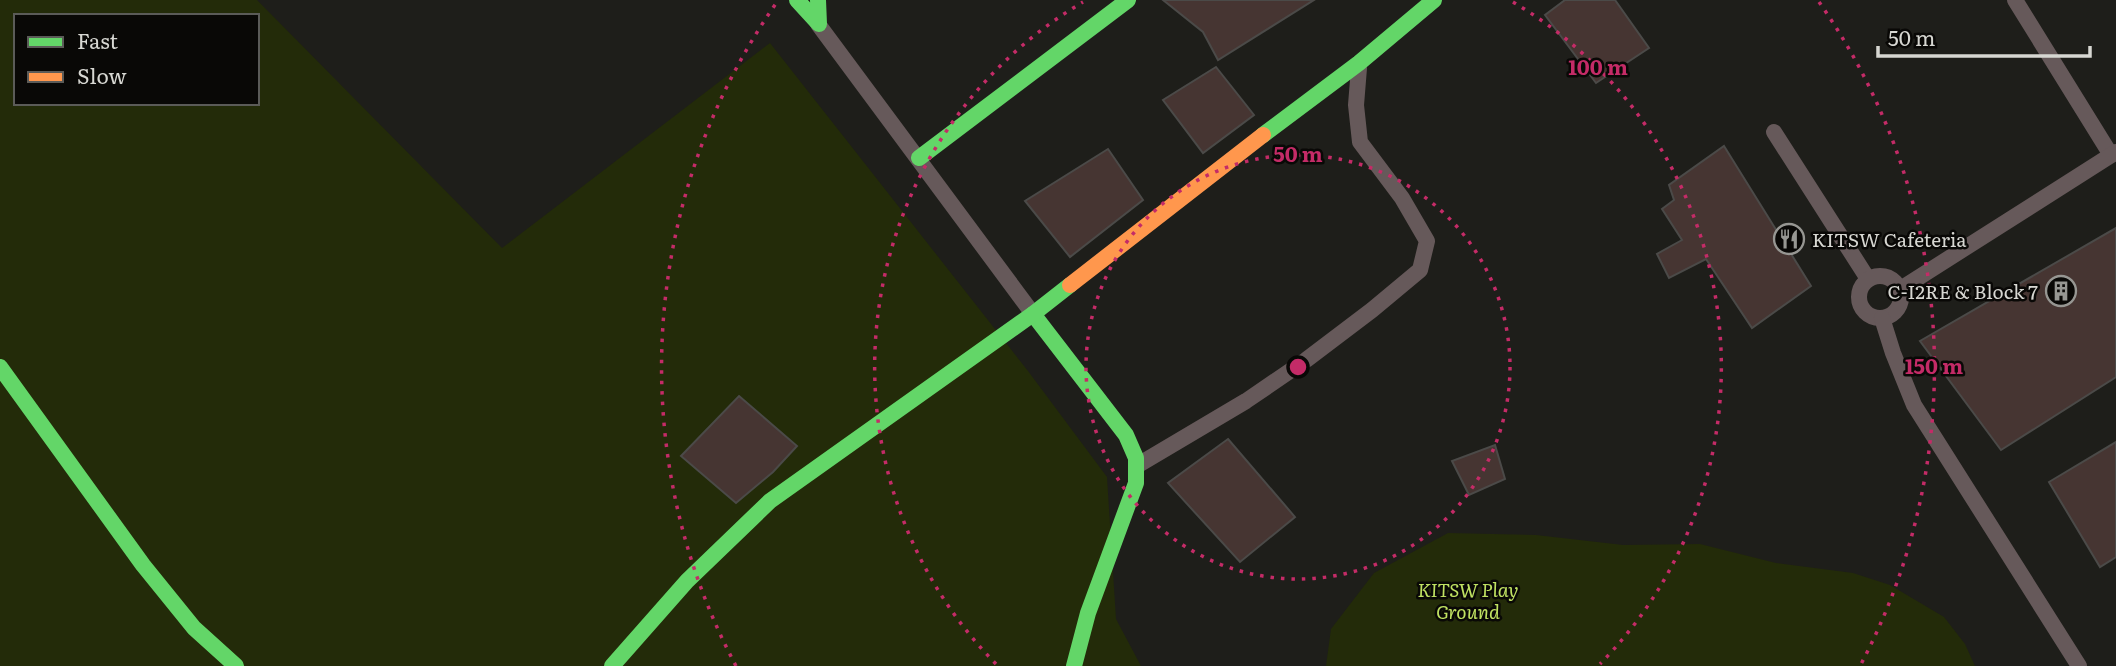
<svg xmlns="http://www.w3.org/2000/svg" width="2116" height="666" viewBox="0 0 2116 666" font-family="Literata,serif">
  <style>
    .green { fill: #232b09; fill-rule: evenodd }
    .building { fill: #463532; stroke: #4b4a48; stroke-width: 2 }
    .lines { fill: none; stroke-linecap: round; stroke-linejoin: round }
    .lane { stroke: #66595a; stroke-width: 16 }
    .fast { stroke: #63d668; stroke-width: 16 }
    .slow { stroke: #ff974d; stroke-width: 16 }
    .ring { fill: none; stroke: #c42b67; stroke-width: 3.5; stroke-dasharray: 3.5 7 }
    .labels { text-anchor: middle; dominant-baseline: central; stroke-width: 5; stroke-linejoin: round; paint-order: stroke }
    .poi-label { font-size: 19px; fill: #d7d7d2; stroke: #090806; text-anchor: start }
    .park-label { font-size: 19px; font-style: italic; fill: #c0e262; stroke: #090806 }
    .centre { fill: #c42b67; stroke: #090806; stroke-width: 3.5 }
    .ring-label { font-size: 21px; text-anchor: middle; font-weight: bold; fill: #c42b67; stroke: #090806; stroke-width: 5; stroke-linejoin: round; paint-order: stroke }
  </style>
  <rect width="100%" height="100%" fill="#1e1e1a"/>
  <!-- green -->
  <g class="green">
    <path d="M 0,0 L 257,0 L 502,248 L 770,43 L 1028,371 L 1107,477 L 1116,619 L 1141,666 L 0,666 ZM 16,16 L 257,16 L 257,103 L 16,103 Z"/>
    <path d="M 1448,533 L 1536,535 L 1623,545 L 1700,544 L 1776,563 L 1853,573 L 1890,585 L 1944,617 L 1965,644 L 1975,666 L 1326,666 L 1331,629 L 1374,573 Z"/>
  </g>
  <!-- building -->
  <g class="building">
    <path d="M 1163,0 L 1314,0 L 1218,60 L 1203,32 Z"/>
    <path d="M 1565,0 L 1615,0 L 1649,48 L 1596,83 L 1545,15 Z"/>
    <path d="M 1216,67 L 1254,115 L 1203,153 L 1163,100 Z"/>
    <path d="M 1724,146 L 1811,286 L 1752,328 L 1706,259 L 1669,278 L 1657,254 L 1682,240 L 1662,209 L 1674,200 L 1669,185 Z"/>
    <path d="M 1108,149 L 1143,200 L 1070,257 L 1025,201 Z"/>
    <path d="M 2116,228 L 2116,377 L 2001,450 L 1920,341 Z"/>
    <path d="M 739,396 L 797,446 L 773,472 L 736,503 L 681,456 Z"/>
    <path d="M 1228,439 L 1295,517 L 1240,562 L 1168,483 Z"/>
    <path d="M 2116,442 L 2116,557 L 2100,567 L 2049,482 Z"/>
    <path d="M 1495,445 L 1505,479 L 1469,495 L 1452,461 Z"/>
  </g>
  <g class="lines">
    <!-- lane -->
    <g class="lane">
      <path d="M 2015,0 L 2111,155"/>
      <path d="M 818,24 L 1033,314"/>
      <path d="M 1774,132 L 1868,279"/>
      <circle cx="1880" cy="297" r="21"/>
      <path d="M 1899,290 L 2116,152"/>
      <path d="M 1882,318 L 1893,353 L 1914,405 L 2079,666"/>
      <path d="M 1138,465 L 1246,401 L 1306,360 L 1372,310 L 1420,270 L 1427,241 L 1402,198 L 1360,142 L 1356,105 L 1359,68"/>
    </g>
    <!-- fast -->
    <g class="fast">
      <path d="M 797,0 L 819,24 L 818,0"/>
      <path d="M 1263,135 L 1359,63 L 1434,0"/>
      <path d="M 919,158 L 1128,0"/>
      <path d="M 1033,314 L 1126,435 L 1136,458 L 1136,483 L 1088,613 L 1074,666"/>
      <path d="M 0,367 L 143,565 L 194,628 L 236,666"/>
      <path d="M 612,666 L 687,581 L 770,501 L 1033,314 L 1070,285"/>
    </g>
    <!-- slow -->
    <path class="slow" d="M 1070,285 L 1263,135"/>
  </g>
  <!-- distance rings -->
  <g class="ring">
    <circle cx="1298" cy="367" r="212"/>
    <path d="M996 664A424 424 0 0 1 1083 2M1513 2A424 424 0 0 1 1600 664"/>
    <path d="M736 666A636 636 0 0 1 777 2M1819 2A636 636 0 0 1 1860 666"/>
  </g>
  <!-- icons -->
  <defs>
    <g id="restaurant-ring" transform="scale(1.575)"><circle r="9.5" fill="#090806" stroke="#969692" stroke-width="1.5"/><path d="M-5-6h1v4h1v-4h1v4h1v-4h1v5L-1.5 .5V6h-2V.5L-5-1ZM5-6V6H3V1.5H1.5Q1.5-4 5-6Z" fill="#969692"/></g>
    <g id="building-ring" transform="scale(1.575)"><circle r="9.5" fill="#090806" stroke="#969692" stroke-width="1.5"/><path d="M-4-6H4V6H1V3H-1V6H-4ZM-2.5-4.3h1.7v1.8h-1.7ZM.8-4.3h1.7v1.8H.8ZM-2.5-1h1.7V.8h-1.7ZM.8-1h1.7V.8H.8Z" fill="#969692"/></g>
  </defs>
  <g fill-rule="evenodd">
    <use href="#restaurant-ring" x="1789" y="239"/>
    <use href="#building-ring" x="2061" y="291"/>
  </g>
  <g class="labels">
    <!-- poi labels -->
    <g class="poi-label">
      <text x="1812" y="239">KITSW Cafeteria</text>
      <text x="2038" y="291" text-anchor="end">C-I2RE &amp; Block 7</text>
    </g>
    <!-- park labels -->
    <g class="park-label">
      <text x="1468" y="589">KITSW Play<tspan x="1468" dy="22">Ground</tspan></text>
    </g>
  </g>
  <circle cx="1298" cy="367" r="10" class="centre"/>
  <g class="ring-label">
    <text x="1598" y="75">100 m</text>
    <text x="1298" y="162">50 m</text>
    <text x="1934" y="374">150 m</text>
  </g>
  <!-- legend -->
  <rect x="14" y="14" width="245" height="91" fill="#090806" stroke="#5b5b58" stroke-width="2"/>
  <rect x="28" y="37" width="35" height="10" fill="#63d668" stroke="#5b5b58" stroke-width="2"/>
  <text x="77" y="49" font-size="21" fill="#d7d7d2">Fast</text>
  <rect x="28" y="72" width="35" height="10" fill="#ff974d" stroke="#5b5b58" stroke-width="2"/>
  <text x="77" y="84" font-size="21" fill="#d7d7d2">Slow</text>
  <!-- scale -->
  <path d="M1878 46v10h212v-10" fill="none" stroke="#d7d7d2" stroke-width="3.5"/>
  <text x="1888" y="46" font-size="21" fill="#d7d7d2" stroke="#090806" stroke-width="5" paint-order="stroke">50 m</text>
</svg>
